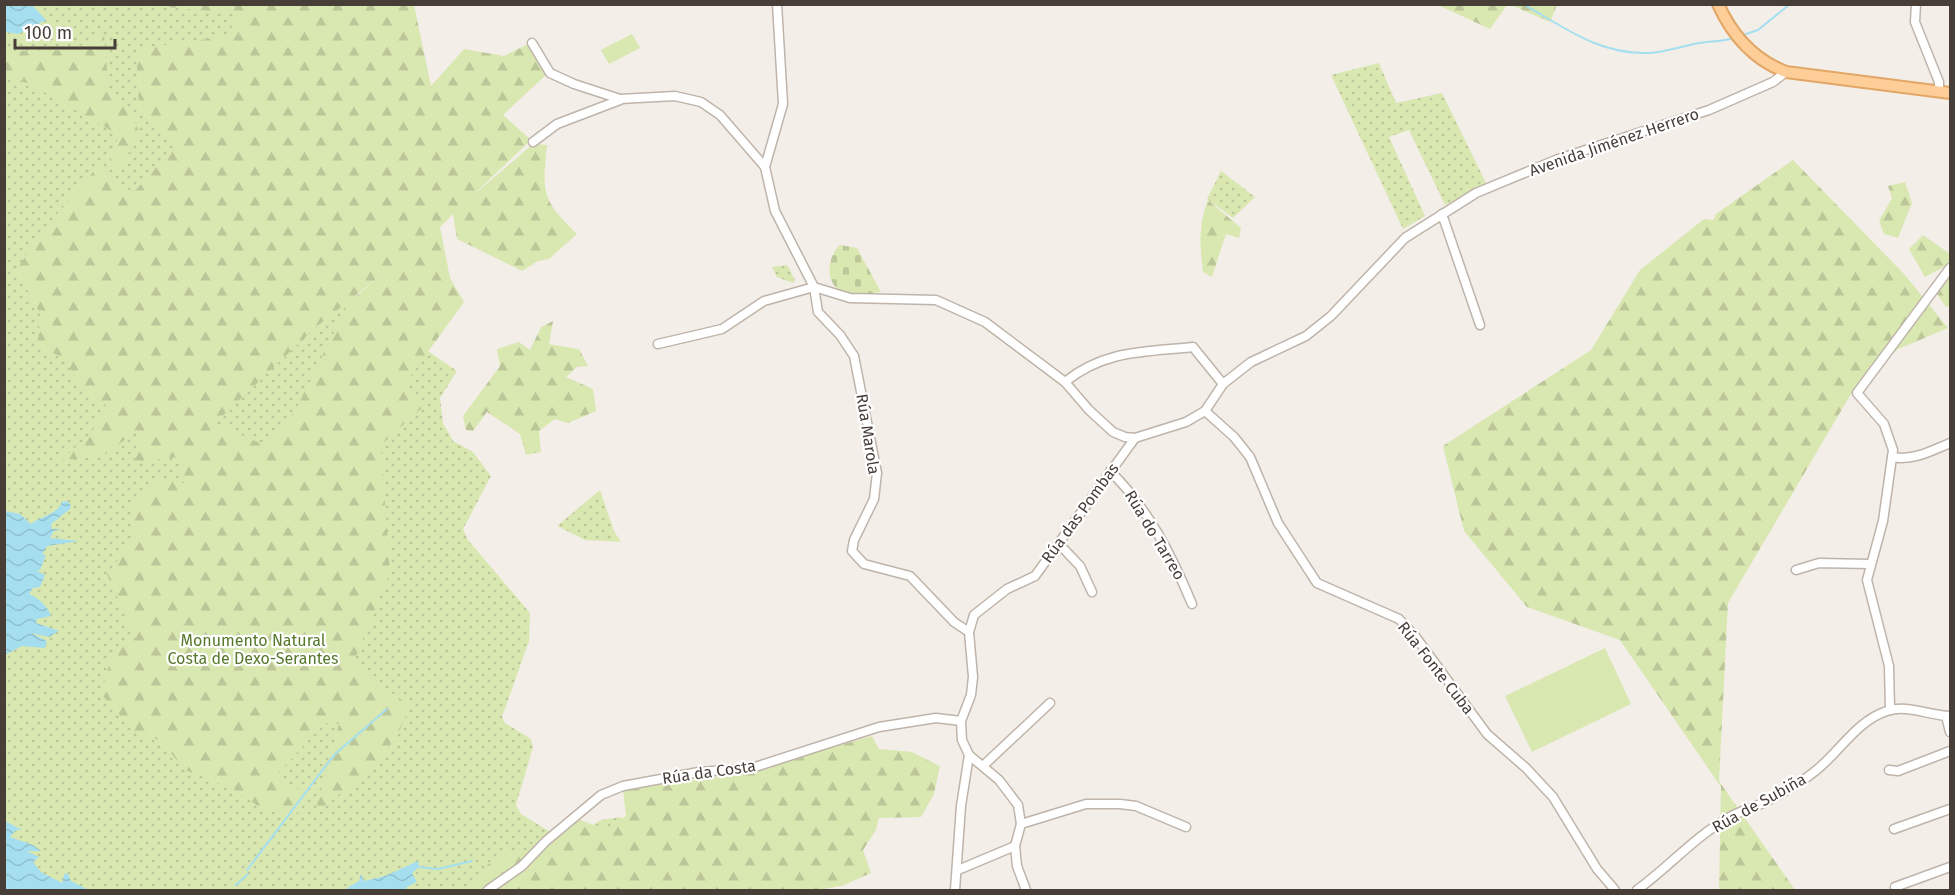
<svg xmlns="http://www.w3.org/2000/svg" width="1955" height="895" viewBox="0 0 1955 895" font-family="'Fira Sans',sans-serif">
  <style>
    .green { fill: url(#green-dots) }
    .forest { fill: url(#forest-firs); fill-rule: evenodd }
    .cemetery { fill: url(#cemetery-stones) }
    .pitch { fill: #d9e7b1 }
    .water { fill: url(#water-waves) }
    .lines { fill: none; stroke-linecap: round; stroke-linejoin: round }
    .stream { stroke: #a5dfef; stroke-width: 2 }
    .minor-casing { stroke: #bfb4aa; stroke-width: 11 }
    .major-casing { stroke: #e2a767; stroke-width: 14 }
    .minor { stroke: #fff; stroke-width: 8 }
    .major { stroke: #fdce98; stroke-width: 10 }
    .labels { text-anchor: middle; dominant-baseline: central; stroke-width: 4.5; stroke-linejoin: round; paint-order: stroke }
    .street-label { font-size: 16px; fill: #473e37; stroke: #fff }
    .park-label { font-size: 16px; fill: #56782a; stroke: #fff }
  </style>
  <defs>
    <pattern id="green-dots" width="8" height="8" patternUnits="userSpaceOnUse" patternTransform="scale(1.5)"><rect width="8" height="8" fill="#d9e7b1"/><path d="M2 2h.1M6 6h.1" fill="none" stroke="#bcc799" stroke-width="1.8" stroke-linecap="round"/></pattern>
    <pattern id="forest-firs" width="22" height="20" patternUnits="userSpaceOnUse" patternTransform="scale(1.5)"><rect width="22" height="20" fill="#d9e7b1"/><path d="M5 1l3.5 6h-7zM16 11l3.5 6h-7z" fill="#bcc799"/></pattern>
    <pattern id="cemetery-stones" width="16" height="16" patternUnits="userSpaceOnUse" patternTransform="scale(1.5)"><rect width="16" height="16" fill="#d9e7b1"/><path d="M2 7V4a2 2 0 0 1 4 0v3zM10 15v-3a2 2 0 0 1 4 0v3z" fill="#bcc799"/></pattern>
    <pattern id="water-waves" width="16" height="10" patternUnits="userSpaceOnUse" patternTransform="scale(1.5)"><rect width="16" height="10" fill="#a5dfef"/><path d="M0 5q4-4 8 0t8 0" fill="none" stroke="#8fc0ce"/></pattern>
  </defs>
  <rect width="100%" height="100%" fill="#f4eee8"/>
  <!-- green -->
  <g class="green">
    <path d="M 7,5 L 365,5 L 348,290 L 359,297 L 368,310 L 457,371 L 440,398 L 443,423 L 453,441 L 473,452 L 491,476 L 463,529 L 468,540 L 530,613 L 529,641 L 502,717 L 505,723 L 531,739 L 533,747 L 516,805 L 521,814 L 552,833 L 582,832 L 601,820 L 621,817 L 670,890 L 39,890 L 4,845 L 4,27 Z"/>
    <path d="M 1379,63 L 1396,103 L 1442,93 L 1487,185 L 1445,205 L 1409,130 L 1389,137 L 1425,216 L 1403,229 L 1331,75 Z"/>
    <path d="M 1221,171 L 1255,197 L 1233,218 L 1207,199 Z"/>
    <path d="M 787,265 L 795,280 L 793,283 L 777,277 L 772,267 Z"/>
    <path d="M 600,490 L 614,531 L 621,542 L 585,540 L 557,526 Z"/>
  </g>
  <!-- forest -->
  <g class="forest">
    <path d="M 148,5 L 414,5 L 431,86 L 464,49 L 504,56 L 528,44 L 548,73 L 503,115 L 531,140 L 470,198 L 533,144 L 547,145 C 542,194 542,200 577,234 L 549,259 L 538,261 L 522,271 L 457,239 L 453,214 L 440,227 L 450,278 L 464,302 L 404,385 L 425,405 L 381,445 L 390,572 L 355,659 L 372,679 L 410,706 L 396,739 L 356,782 L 315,813 L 339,724 L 325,723 L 275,776 L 310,796 L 293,818 L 261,808 L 233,789 L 185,770 L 161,741 L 134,731 L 101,694 L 113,650 L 136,639 L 107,574 L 134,539 L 130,509 L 157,480 L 184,483 L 178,457 L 135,462 L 137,431 L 101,457 L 60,460 L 88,437 L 108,407 L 84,389 L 62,357 L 38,346 L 40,313 L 16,270 L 45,228 L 99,165 L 133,193 L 178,144 L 139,106 L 136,49 L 243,34 L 230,34 L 235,14 ZM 386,271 L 349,302 L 294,413 L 264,445 L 215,423 L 316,327 Z"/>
    <path d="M 1438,5 L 1507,5 L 1490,29 Z"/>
    <path d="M 1511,5 L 1557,5 L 1550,22 Z"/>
    <path d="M 104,35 L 109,94 L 131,110 L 139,133 L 120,169 L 109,162 L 119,135 L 28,83 L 5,78 L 5,56 L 10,51 L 70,50 Z"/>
    <path d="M 1793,160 L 1905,275 L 1948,328 L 1896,350 L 1855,387 L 1728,603 L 1719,781 L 1795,890 L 1719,890 L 1721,787 L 1620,640 L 1527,607 L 1464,531 L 1443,446 L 1591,350 L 1640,270 L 1704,219 L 1713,220 L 1716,214 Z"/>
    <path d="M 1905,182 L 1912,203 L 1898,238 L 1884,234 L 1879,221 L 1892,198 L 1888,186 Z"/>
    <path d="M 1208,200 L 1241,228 L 1239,238 L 1226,234 L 1212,277 L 1203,272 C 1200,246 1198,226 1208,200 Z"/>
    <path d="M 1923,235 L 1950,254 L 1948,265 L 1925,277 L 1909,249 Z"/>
    <path d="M 1950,276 L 1950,306 L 1946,307 L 1937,294 Z"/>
    <path d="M 553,321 L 549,344 L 579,349 L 588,366 L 577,367 L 566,377 L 593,389 L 596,411 L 568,423 L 555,419 L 539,431 L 541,452 L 526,455 L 520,434 L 487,412 L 473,431 L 466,430 L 463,416 L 500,366 L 497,349 L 519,342 L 530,350 L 541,327 Z"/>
    <path d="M 872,736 L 879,749 L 912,752 L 940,766 L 934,794 L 921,817 L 879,818 L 876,830 L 863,850 L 871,873 L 842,886 L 817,890 L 468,890 L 487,865 L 516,849 L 539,853 L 569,816 L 608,830 L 626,816 L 623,790 L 722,776 L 781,762 Z"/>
  </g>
  <!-- cemetery -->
  <path class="cemetery" d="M 840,245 L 857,248 L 881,292 C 871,293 852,298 843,293 C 824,283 827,257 840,245 Z"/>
  <!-- pitch -->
  <g class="pitch">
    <path d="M 632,34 L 640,48 L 609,64 L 601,50 Z"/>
    <path d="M 1605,648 L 1631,704 L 1532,752 L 1505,696 Z"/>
  </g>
  <!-- water -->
  <g class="water">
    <path d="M 5,4 L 32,5 L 46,20 L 18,34 L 5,32 Z"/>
    <path d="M 67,501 L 71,505 L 70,509 L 51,524 L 52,529 L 62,529 L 54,531 L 50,538 L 79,541 L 47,546 L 42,555 L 46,555 L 40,570 L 37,571 L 45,575 L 40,587 L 33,588 L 29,594 C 38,598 48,606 51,616 L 37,619 L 36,623 L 59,631 L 49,637 L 31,633 L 47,641 L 45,648 L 22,646 L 5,655 L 5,511 L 20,514 L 31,524 C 41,516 58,514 62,502 Z"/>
    <path d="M 5,821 L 22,830 L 16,830 L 10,837 L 33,845 L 41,851 L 27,851 L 39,857 L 33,862 L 41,872 L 62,883 L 65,873 L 68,874 L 71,881 L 89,890 L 5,890 Z"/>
    <path d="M 418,861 L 419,867 L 412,873 L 417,882 L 407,887 L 406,890 L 344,890 L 359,881 L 361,874 L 364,881 L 385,876 Z"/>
  </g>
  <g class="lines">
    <!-- stream -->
    <g class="stream">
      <path d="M 1523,4 C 1564,27 1599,55 1649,53 C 1664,52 1680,47 1694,44 C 1708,41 1721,42 1735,38"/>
      <path d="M 1740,36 L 1758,30 L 1790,4"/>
      <path d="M 419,867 L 438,869 L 472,861"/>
      <path d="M 247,870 L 334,755 L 387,709"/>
      <path d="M 236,885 L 248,874"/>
    </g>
    <!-- minor casing -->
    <g class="minor-casing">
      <g id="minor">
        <path d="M 777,4 L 783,104 L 765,167 L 775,211 L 814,287 L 850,298 L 936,300 L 985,322 L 1065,382 L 1089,410 L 1113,432 L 1125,437 L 1135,438 L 1186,422 L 1205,411 L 1223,384 L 1251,362 L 1306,336 L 1331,316 L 1405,238 L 1476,193 L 1558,159 L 1709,110 L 1773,82 L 1786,72"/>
        <path d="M 1916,4 L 1915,22 L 1939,82 L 1939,91"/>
        <path d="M 532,43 L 550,73 L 574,84 L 620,99 L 675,96 L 701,102 L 720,115 L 765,167"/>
        <path d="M 533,142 L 557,124 L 620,100"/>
        <path d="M 1442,214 L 1480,325"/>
        <path d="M 658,344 L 722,329 L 764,301 L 814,287 L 818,312 L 840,335 L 854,356 L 877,473 L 874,499 L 854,540 L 852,551 L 864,564 L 910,576 L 954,622 L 969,632"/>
        <path d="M 1065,382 C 1104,350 1145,352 1193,347 L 1223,384"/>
        <path d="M 1205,411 L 1234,437 L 1250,457 L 1278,523 L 1317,583 L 1399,619 L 1415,636 L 1487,734 L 1526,768 L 1553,797 L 1597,869 L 1615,890"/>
        <path d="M 1892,457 C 1913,461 1931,451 1950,443"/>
        <path d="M 1110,471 C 1148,508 1172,556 1192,604"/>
        <path d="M 1059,544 L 1080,566 L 1092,592"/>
        <path d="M 1796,570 L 1819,563 L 1870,564"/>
        <path d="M 1890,710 L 1889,666 L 1867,580 L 1883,521 L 1893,450 L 1884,424 L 1857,393 L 1950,268"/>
        <path d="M 1946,716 L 1950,732"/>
        <path d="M 984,765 L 1050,703"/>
        <path d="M 1889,770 L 1898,771 L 1950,751"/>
        <path d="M 1021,824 L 1086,804 L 1120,804 L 1136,806 L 1186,827"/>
        <path d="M 1894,829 L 1950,809"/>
        <path d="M 958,870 L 1015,846"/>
        <path d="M 1895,887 L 1950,867"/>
        <path d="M 488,890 L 522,866 L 546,841 L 601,795 L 623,786 L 699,772 L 752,768 L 879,727 L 936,718 L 961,721"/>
        <path d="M 955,890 L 961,806 L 969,755"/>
        <path d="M 1026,890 L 1017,866 L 1015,846 L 1021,824 L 1018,805 L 999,780 L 969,755 L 962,740 L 961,721 L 971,695 L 973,677 L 969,632 L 974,615 L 1007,589 L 1035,576 L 1135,438"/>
        <path d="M 1637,890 C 1669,867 1695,836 1730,817 C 1740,811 1752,808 1763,803 C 1781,794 1799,784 1814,772 C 1839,753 1856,721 1887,711 C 1907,704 1930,716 1950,716"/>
      </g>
    </g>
    <!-- major casing -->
    <g class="major-casing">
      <path id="major" d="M 1718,4 C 1732,35 1754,60 1786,72 L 1950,93"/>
    </g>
    <!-- minor -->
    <use href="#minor" class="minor"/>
    <!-- major -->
    <use href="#major" class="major"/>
  </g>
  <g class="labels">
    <!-- street labels -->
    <g class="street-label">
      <text transform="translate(1614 142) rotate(-19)">Avenida Jiménez Herrero</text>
      <text transform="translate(868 434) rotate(81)">Rúa Marola</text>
      <text transform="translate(1080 513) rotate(-54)">Rúa das Pombas</text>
      <text transform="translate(1155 535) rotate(59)">Rúa do Tarreo</text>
      <text transform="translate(1436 668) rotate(52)">Rúa Fonte Cuba</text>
      <text transform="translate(709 772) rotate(-8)">Rúa da Costa</text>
      <text transform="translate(1759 803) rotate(-29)">Rúa de Subiña</text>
    </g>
    <!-- park labels -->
    <g class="park-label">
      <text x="253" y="640">Monumento Natural<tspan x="253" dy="18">Costa de Dexo-Serantes</tspan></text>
    </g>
  </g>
  <!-- border -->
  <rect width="1955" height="895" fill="none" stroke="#473e37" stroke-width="12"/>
  <!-- scale -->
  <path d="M15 39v9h100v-9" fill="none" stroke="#473e37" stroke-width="3"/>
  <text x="24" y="39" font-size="18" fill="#473e37" stroke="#ffffff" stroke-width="4.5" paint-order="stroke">100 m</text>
</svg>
